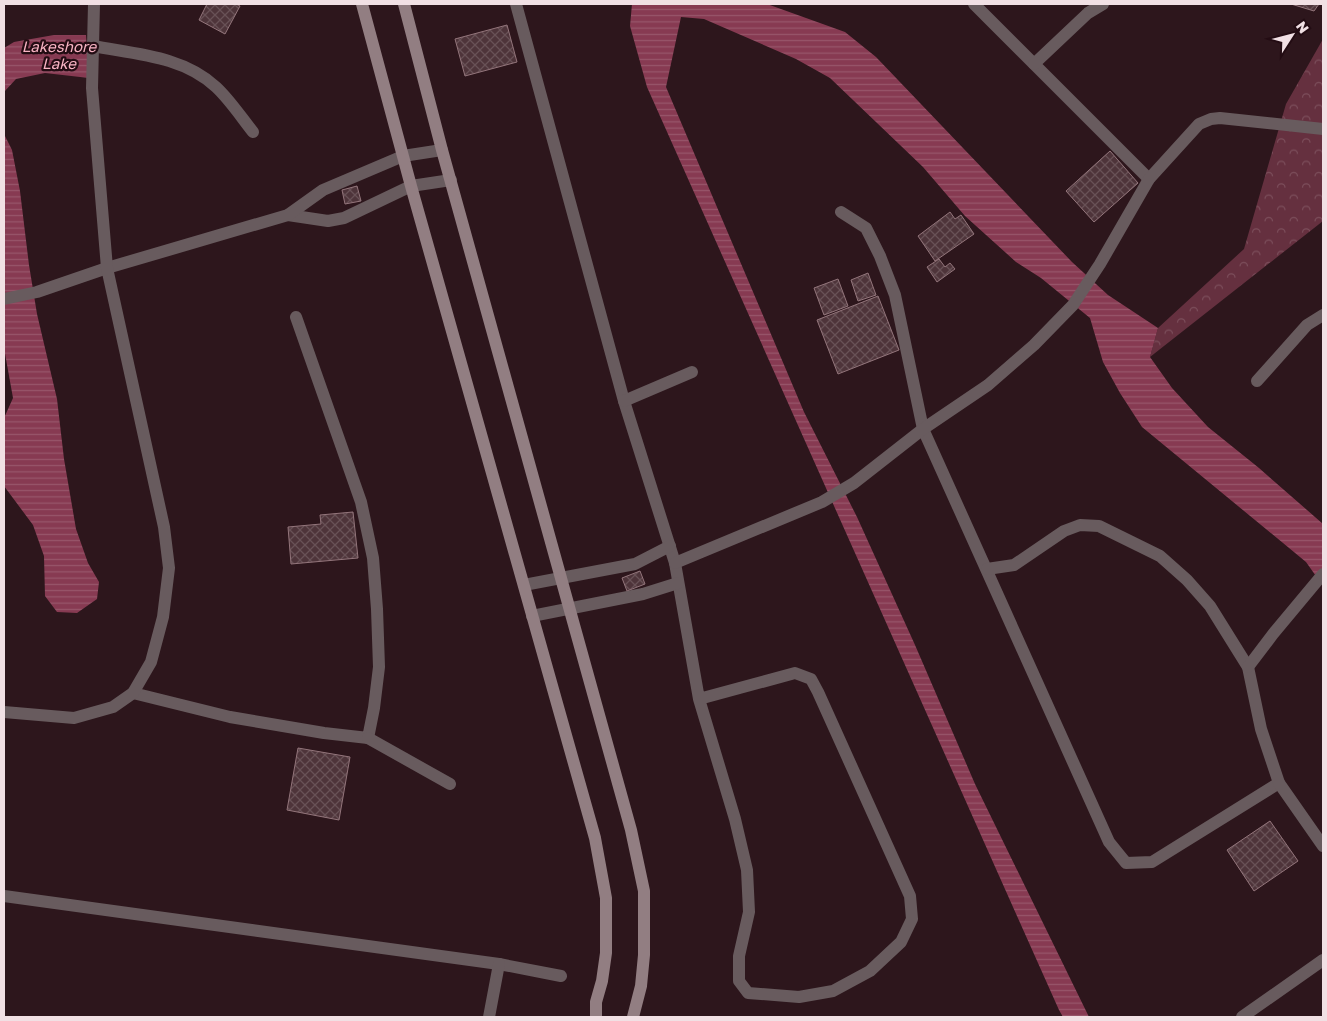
<svg xmlns="http://www.w3.org/2000/svg" width="1327" height="1021" viewBox="0 0 1327 1021" font-family="'Golos Text',sans-serif">
  <style>
    .forest { fill: url(#forest-crowns) }
    .water { fill: url(#water-rules) }
    .building { fill: url(#building-cross-hatch); stroke: #93757b }
    .lines { fill: none; stroke-linecap: round; stroke-linejoin: round }
    .street { stroke: #685b5e; stroke-width: 12 }
    .secondary { stroke: #927e82; stroke-width: 12 }
    .labels { text-anchor: middle; dominant-baseline: central; stroke-width: 4.5; stroke-linejoin: round; paint-order: stroke }
    .water-label { font-size: 15px; font-style: italic; fill: #f9b4c4; stroke: #230c13 }
  </style>
  <defs>
    <pattern id="forest-crowns" width="20" height="18" patternUnits="userSpaceOnUse" patternTransform="scale(1.25)"><rect width="20" height="18" fill="#65303f"/><path d="M2 6a3 3 0 1 1 6 0M12 15a3 3 0 1 1 6 0" fill="none" stroke="#7c4e5b"/></pattern>
    <pattern id="water-rules" width="6" height="5" patternUnits="userSpaceOnUse" patternTransform="scale(1.25)"><rect width="6" height="5" fill="#873a52"/><path d="M0 2.5h6" fill="none" stroke="#98566b"/></pattern>
    <pattern id="building-cross-hatch" width="8" height="8" patternUnits="userSpaceOnUse" patternTransform="scale(1.25)"><rect width="8" height="8" fill="#4e343a"/><path d="M0 0l8 8M0 8l8-8" fill="none" stroke="#685156"/></pattern>
  </defs>
  <rect width="100%" height="100%" fill="#2d161c"/>
  <!-- forest -->
  <path class="forest" d="M 1323,39 L 1323,91 L 1322,94 L 1323,221 L 1150,357 L 1158,328 L 1244,249 L 1286,104 Z"/>
  <!-- water -->
  <g class="water">
    <path d="M 632,4 L 767,4 L 845,32 L 876,57 L 1072,262 L 1108,295 L 1158,328 L 1150,357 L 1172,388 L 1208,427 L 1259,468 L 1323,524 L 1323,586 L 1306,562 L 1142,427 L 1120,393 L 1103,362 L 1090,318 L 1041,278 L 1016,262 L 965,216 L 923,167 L 830,78 L 796,59 L 704,19 L 681,17 L 666,87 L 804,412 L 857,517 L 915,645 L 975,784 L 1089,1017 L 1063,1017 L 1059,1010 L 647,87 L 630,26 Z"/>
    <path d="M 54,35 L 86,35 L 89,78 L 45,73 L 16,79 L 4,92 L 4,48 L 14,42 Z"/>
    <path d="M 4,134 L 12,150 L 20,191 L 29,265 L 37,314 L 57,399 L 64,459 L 76,529 L 88,563 L 99,582 L 97,599 L 77,613 L 57,612 L 45,596 L 44,556 L 33,525 L 4,486 L 4,418 L 13,398 L 4,348 Z"/>
  </g>
  <!-- building -->
  <g class="building">
    <path d="M 207,4 L 236,4 L 240,6 L 225,34 L 199,20 Z"/>
    <path d="M 1291,4 L 1319,4 L 1314,11 Z"/>
    <path d="M 507,25 L 517,62 L 465,76 L 455,39 Z"/>
    <path d="M 1110,151 L 1138,183 L 1094,222 L 1066,191 Z"/>
    <path d="M 357,186 L 361,201 L 345,204 L 342,190 Z"/>
    <path d="M 950,212 L 955,219 L 961,215 L 974,234 L 935,261 L 918,236 Z"/>
    <path d="M 939,259 L 945,267 L 950,263 L 955,269 L 937,282 L 927,267 Z"/>
    <path d="M 868,273 L 876,295 L 858,301 L 851,280 Z"/>
    <path d="M 838,279 L 848,306 L 824,315 L 814,288 Z"/>
    <path d="M 878,296 L 899,350 L 838,374 L 817,320 Z"/>
    <path d="M 353,512 L 358,558 L 291,564 L 288,527 L 321,524 L 320,515 Z"/>
    <path d="M 640,571 L 645,584 L 627,591 L 622,578 Z"/>
    <path d="M 298,748 L 350,757 L 339,820 L 287,810 Z"/>
    <path d="M 1270,821 L 1298,861 L 1254,891 L 1227,850 Z"/>
  </g>
  <g class="lines">
    <!-- street -->
    <g class="street">
      <path d="M 516,4 L 624,401 L 675,563 L 699,699 L 735,819 L 747,870 L 749,912 L 739,956 L 739,981 L 748,993 L 799,997 L 833,991 L 870,971 L 901,942 L 912,919 L 910,896 L 818,692 L 811,679 L 795,673 L 699,699"/>
      <path d="M 974,4 L 1149,179"/>
      <path d="M 93,46 C 135,54 183,56 216,87 C 230,100 241,117 253,132"/>
      <path d="M 1034,64 L 1088,13 L 1103,4"/>
      <path d="M 841,212 L 866,228 L 880,256 L 895,295 L 923,429 L 1109,842 L 1126,863 L 1152,862 L 1279,783"/>
      <path d="M 288,215 L 328,221 L 344,218 L 411,186 L 451,180"/>
      <path d="M 4,299 L 37,292 L 107,268 L 288,215 L 323,190 L 403,156 L 442,150"/>
      <path d="M 1257,381 L 1307,325 L 1323,315"/>
      <path d="M 624,401 L 692,372"/>
      <path d="M 675,563 L 822,502 L 854,483 L 923,429 L 988,385 L 1034,345 L 1073,305 L 1100,264 L 1149,179 L 1199,124 L 1211,119 L 1220,118 L 1323,129"/>
      <path d="M 987,569 L 1014,565 L 1064,531 L 1080,525 L 1099,526 L 1160,556 L 1187,580 L 1210,606 L 1248,667 L 1261,729 L 1279,783 L 1323,846"/>
      <path d="M 524,585 L 635,564 L 670,546"/>
      <path d="M 532,616 L 643,594 L 678,583"/>
      <path d="M 1248,667 L 1273,634 L 1323,574"/>
      <path d="M 133,693 L 230,717 L 324,733 L 368,738 L 374,708 L 379,667 L 377,609 L 373,558 L 361,502 L 296,317"/>
      <path d="M 4,712 L 74,718 L 113,707 L 133,693 L 151,662 L 163,617 L 169,568 L 164,527 L 107,268 L 92,88 L 94,4"/>
      <path d="M 368,738 L 450,784"/>
      <path d="M 4,896 L 499,964 L 561,976"/>
      <path d="M 489,1017 L 499,964"/>
      <path d="M 1242,1017 L 1323,960"/>
    </g>
    <!-- secondary -->
    <g class="secondary">
      <path d="M 362,4 L 411,186 L 595,838 L 606,898 L 606,953 L 602,981 L 596,1002 L 596,1017"/>
      <path d="M 404,4 L 442,150 L 631,830 L 644,891 L 644,955 L 641,986 L 633,1017"/>
    </g>
  </g>
  <g class="labels">
    <!-- water labels -->
    <g class="water-label">
      <text x="59" y="46">Lakeshore<tspan x="59" dy="17">Lake</tspan></text>
    </g>
  </g>
  <!-- border -->
  <rect width="1327" height="1021" fill="none" stroke="#f1e0e4" stroke-width="10"/>
  <!-- north arrow -->
  <g transform="translate(1292 35) rotate(54)" stroke="#230c13" stroke-width="4" paint-order="stroke">
  <path d="M0-4L9 19L0 12L-9 19Z" fill="#f1e0e4"/>
  <text y="-8" font-size="14" font-weight="bold" text-anchor="middle" fill="#f1e0e4">N</text>
  </g>
</svg>
